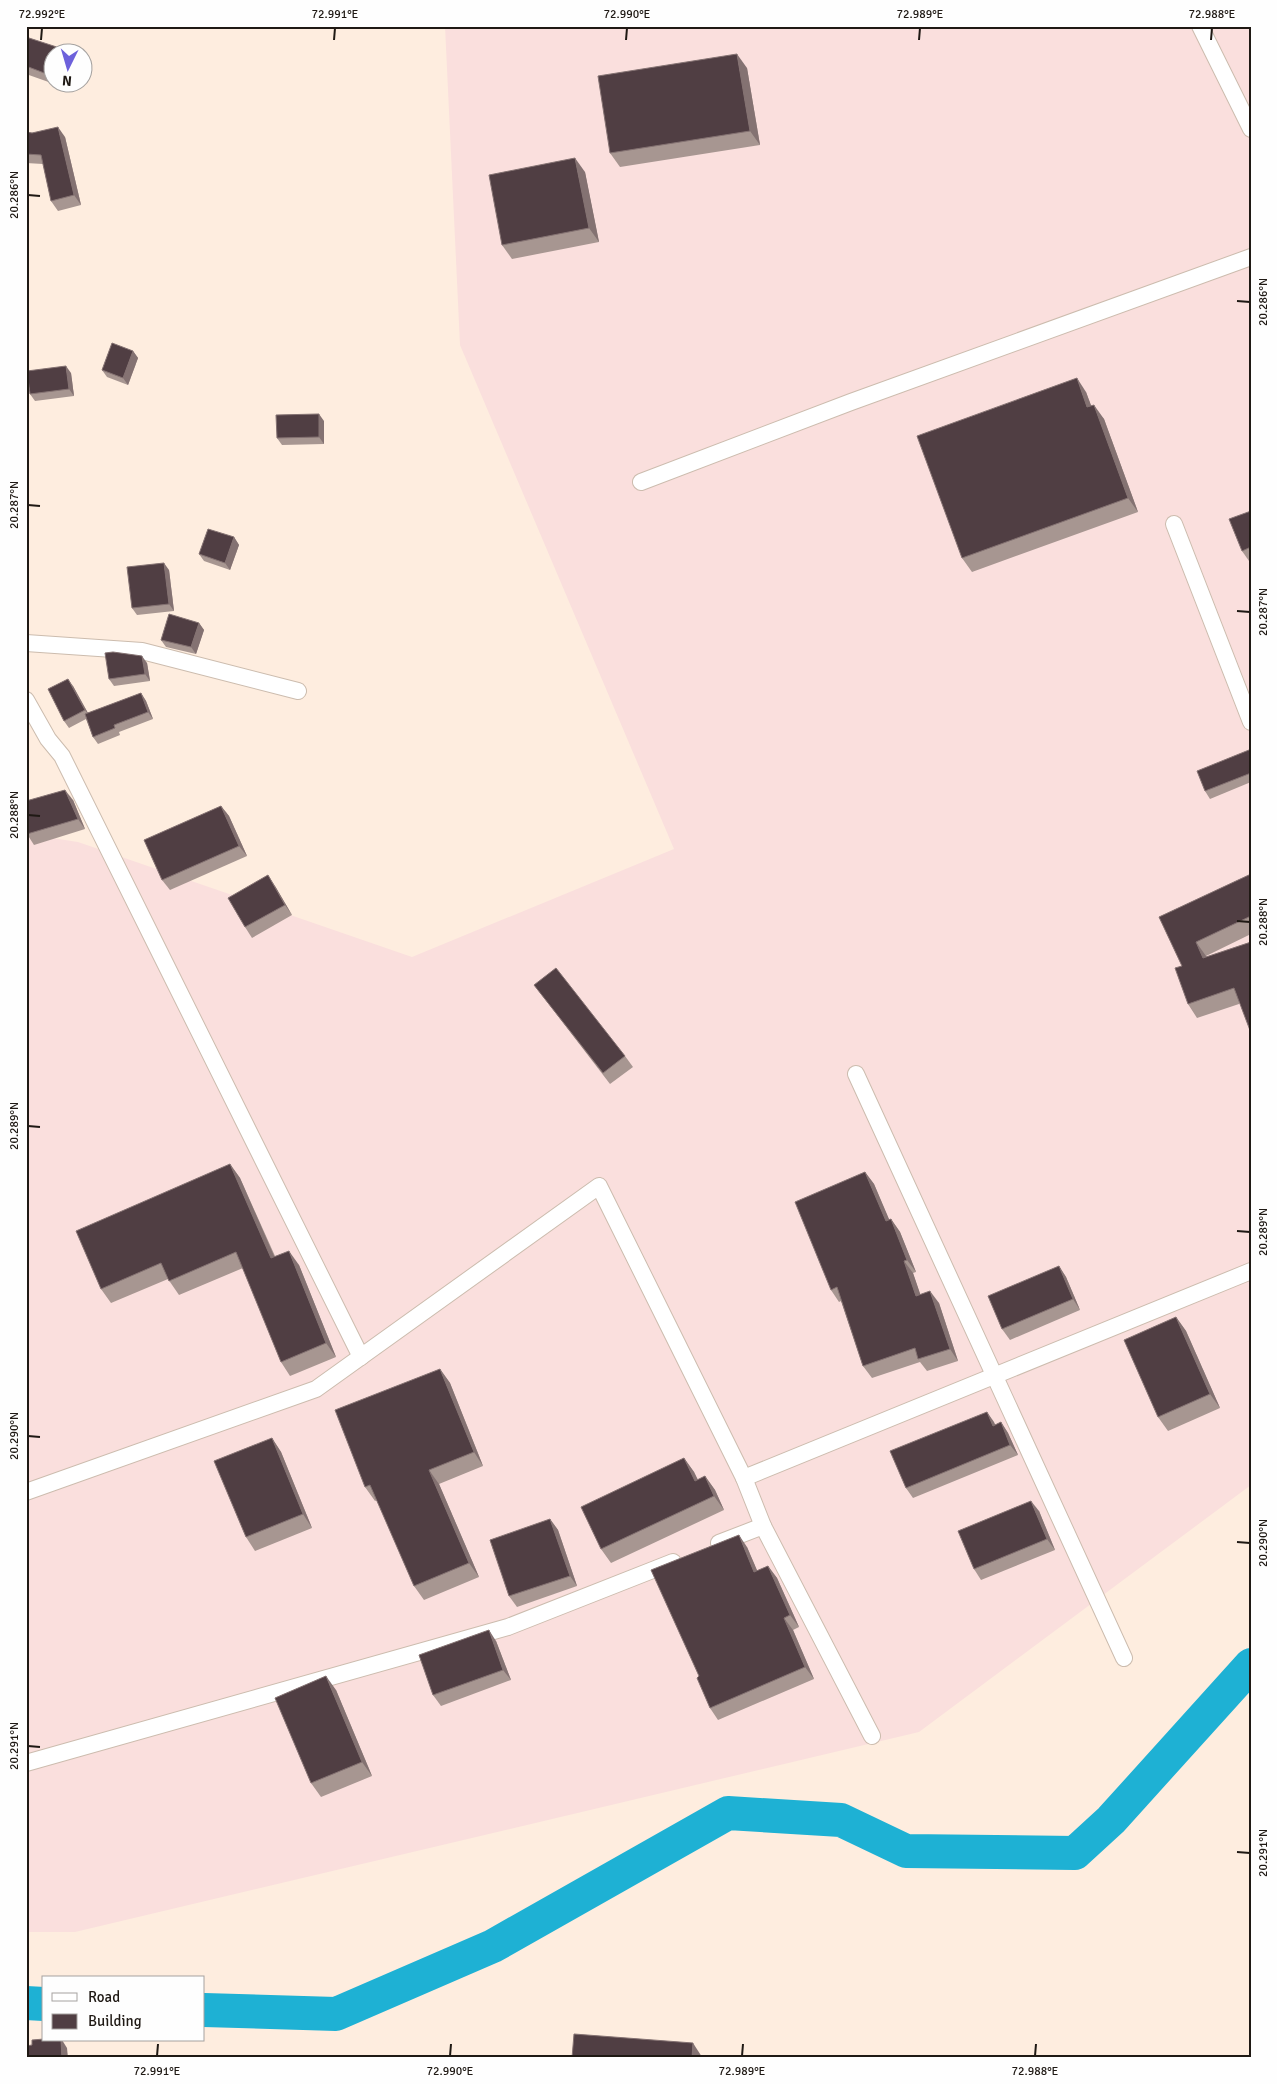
<svg xmlns="http://www.w3.org/2000/svg" width="1277" height="2084" viewBox="0 0 1277 2084" font-family="Signika,sans-serif">
  <style>
    .industrial { fill: #fadfdd }
    .lines { fill: none; stroke-linecap: round; stroke-linejoin: round }
    .river { stroke: #1eb1d4; stroke-width: 34 }
    .street-casing { stroke: #ccbcae; stroke-width: 18 }
    .street { stroke: #fff; stroke-width: 16 }
    .wall { fill: #a79691 }
    .shaded-wall { fill: #847272 }
    .building { fill: #503e43; stroke: #847272 }
    .ticks { fill: none; stroke: #1f1914; stroke-width: 2 }
    .neatline { fill: none; stroke: #1f1914; stroke-width: 2 }
    .ticks-label { font-size: 12px; text-anchor: middle; fill: #1f1914 }
  </style>
  <rect width="100%" height="100%" fill="#feeddf"/>
  <!-- industrial -->
  <path class="industrial" d="M 445,26 L 1251,26 L 1251,1485 L 919,1732 L 75,1932 L 26,1932 L 26,834 L 78,842 L 412,957 L 674,849 L 460,345 Z"/>
  <g class="lines">
    <!-- river -->
    <g class="river">
      <path d="M 26,2003 L 44,2004"/>
      <path d="M 204,2010 L 336,2014 L 493,1946 L 728,1813 L 841,1820 L 906,1851 L 1075,1853 L 1111,1820 L 1251,1665"/>
    </g>
    <!-- street casing -->
    <g class="street-casing">
      <g id="street">
        <path d="M 1200,26 L 1251,129"/>
        <path d="M 641,482 L 851,402 L 1251,257"/>
        <path d="M 1174,524 L 1251,722"/>
        <path d="M 26,643 L 142,651 L 298,691"/>
        <path d="M 26,700 L 48,739 L 62,756 L 361,1357"/>
        <path d="M 856,1074 L 1124,1658"/>
        <path d="M 744,1478 L 1251,1271"/>
        <path d="M 26,1492 L 316,1389 L 599,1186 L 744,1478 L 763,1526 L 872,1736"/>
        <path d="M 719,1543 L 763,1526"/>
        <path d="M 26,1763 L 508,1627 L 673,1562"/>
      </g>
    </g>
    <!-- street -->
    <use href="#street" class="street"/>
  </g>
  <!-- wall -->
  <g class="wall">
    <path d="M 26,37 L 52,52 L 52,82 L 77,82 L 74,91 L 26,74 Z"/>
    <path d="M 747,68 L 760,145 L 620,167 L 610,153 Z"/>
    <path d="M 26,132 L 65,137 L 81,205 L 58,211 L 51,201 L 43,164 L 26,163 Z"/>
    <path d="M 585,172 L 599,242 L 512,259 L 502,245 Z"/>
    <path d="M 133,351 L 138,358 L 128,385 L 107,377 L 102,370 Z"/>
    <path d="M 71,373 L 74,396 L 35,401 L 30,394 Z"/>
    <path d="M 1086,392 L 1091,406 L 1104,419 L 1138,512 L 972,572 L 962,558 Z"/>
    <path d="M 324,421 L 324,444 L 282,445 L 277,438 Z"/>
    <path d="M 1251,511 L 1251,561 L 1249,561 L 1242,551 Z"/>
    <path d="M 234,537 L 239,545 L 230,570 L 204,561 L 199,554 Z"/>
    <path d="M 169,570 L 174,611 L 137,615 L 132,608 Z"/>
    <path d="M 199,623 L 204,630 L 196,654 L 166,647 L 161,640 Z"/>
    <path d="M 147,663 L 150,681 L 114,686 L 109,679 Z"/>
    <path d="M 73,686 L 88,713 L 141,693 L 146,701 L 153,719 L 119,732 L 120,735 L 98,744 L 93,737 L 86,719 L 69,728 L 64,721 Z"/>
    <path d="M 1249,750 L 1251,752 L 1251,782 L 1210,799 L 1205,791 Z"/>
    <path d="M 73,800 L 85,829 L 34,845 L 27,834 Z"/>
    <path d="M 221,806 L 229,816 L 247,856 L 170,890 L 162,880 Z"/>
    <path d="M 1251,874 L 1251,934 L 1206,956 L 1207,957 L 1251,942 L 1239,1004 L 1197,1018 L 1188,1004 L 1182,966 L 1159,917 Z"/>
    <path d="M 275,886 L 292,915 L 252,938 L 245,927 Z"/>
    <path d="M 534,985 L 625,1056 L 633,1067 L 610,1084 Z"/>
    <path d="M 230,1164 L 240,1178 L 275,1256 L 299,1265 L 336,1357 L 290,1376 L 281,1362 L 243,1268 L 179,1295 L 168,1279 L 111,1303 L 101,1289 Z"/>
    <path d="M 865,1172 L 874,1184 L 889,1220 L 891,1219 L 900,1232 L 916,1272 L 913,1273 L 920,1294 L 939,1303 L 958,1361 L 927,1371 L 920,1362 L 872,1378 L 863,1366 L 841,1301 L 839,1302 L 831,1290 Z"/>
    <path d="M 1059,1266 L 1066,1277 L 1080,1310 L 1010,1340 L 1002,1329 Z"/>
    <path d="M 1176,1317 L 1186,1331 L 1220,1408 L 1168,1431 L 1158,1417 Z"/>
    <path d="M 440,1369 L 450,1383 L 483,1466 L 439,1484 L 479,1577 L 424,1600 L 414,1586 L 377,1500 L 375,1501 L 365,1487 Z"/>
    <path d="M 987,1412 L 995,1425 L 1001,1422 L 1008,1433 L 1018,1455 L 913,1498 L 906,1488 Z"/>
    <path d="M 272,1438 L 281,1452 L 312,1528 L 255,1551 L 246,1537 Z"/>
    <path d="M 684,1458 L 694,1472 L 698,1480 L 705,1476 L 715,1490 L 724,1510 L 611,1563 L 601,1549 Z"/>
    <path d="M 1039,1511 L 1055,1550 L 981,1580 L 974,1569 Z"/>
    <path d="M 550,1519 L 558,1530 L 577,1586 L 517,1607 L 509,1596 Z"/>
    <path d="M 747,1547 L 757,1571 L 768,1566 L 777,1578 L 799,1627 L 793,1630 L 814,1679 L 718,1720 L 710,1708 L 699,1676 Z"/>
    <path d="M 496,1641 L 511,1680 L 441,1706 L 433,1695 Z"/>
    <path d="M 336,1690 L 372,1776 L 321,1797 L 311,1783 Z"/>
  </g>
  <!-- shaded-wall -->
  <g class="shaded-wall">
    <path d="M 737,54 L 747,68 L 760,145 L 750,131 Z"/>
    <path d="M 68,82 L 77,82 L 74,91 Z"/>
    <path d="M 58,127 L 65,137 L 81,205 L 74,195 Z"/>
    <path d="M 575,158 L 585,172 L 599,242 L 589,228 Z"/>
    <path d="M 133,351 L 138,358 L 128,385 L 123,378 Z"/>
    <path d="M 66,366 L 71,373 L 74,396 L 69,389 Z"/>
    <path d="M 1077,378 L 1086,392 L 1097,421 L 1087,407 Z"/>
    <path d="M 1094,405 L 1104,419 L 1138,512 L 1128,498 Z"/>
    <path d="M 319,414 L 324,421 L 324,444 L 319,437 Z"/>
    <path d="M 234,537 L 239,545 L 230,570 L 225,563 Z"/>
    <path d="M 164,563 L 169,570 L 174,611 L 169,604 Z"/>
    <path d="M 26,585 L 29,589 L 26,610 Z"/>
    <path d="M 199,623 L 204,630 L 196,654 L 191,647 Z"/>
    <path d="M 142,656 L 147,663 L 150,681 L 145,674 Z"/>
    <path d="M 68,679 L 73,686 L 90,717 L 85,710 Z"/>
    <path d="M 141,693 L 146,701 L 153,719 L 148,712 Z"/>
    <path d="M 65,790 L 73,800 L 85,829 L 78,819 Z"/>
    <path d="M 221,806 L 229,816 L 247,856 L 239,846 Z"/>
    <path d="M 268,875 L 275,886 L 292,915 L 285,905 Z"/>
    <path d="M 1196,942 L 1206,956 L 1213,972 L 1203,958 Z"/>
    <path d="M 230,1164 L 240,1178 L 281,1272 L 271,1258 Z"/>
    <path d="M 865,1172 L 874,1184 L 895,1233 L 886,1221 Z"/>
    <path d="M 891,1219 L 900,1232 L 916,1272 L 907,1260 Z"/>
    <path d="M 289,1251 L 299,1265 L 336,1357 L 326,1343 Z"/>
    <path d="M 904,1261 L 913,1273 L 925,1308 L 916,1296 Z"/>
    <path d="M 1059,1266 L 1066,1277 L 1080,1310 L 1073,1299 Z"/>
    <path d="M 930,1291 L 939,1303 L 958,1361 L 950,1349 Z"/>
    <path d="M 1176,1317 L 1186,1331 L 1220,1408 L 1210,1394 Z"/>
    <path d="M 440,1369 L 450,1383 L 483,1466 L 474,1452 Z"/>
    <path d="M 987,1412 L 994,1422 L 1000,1436 L 993,1426 Z"/>
    <path d="M 1001,1422 L 1008,1433 L 1018,1455 L 1010,1445 Z"/>
    <path d="M 272,1438 L 281,1452 L 312,1528 L 303,1514 Z"/>
    <path d="M 684,1458 L 694,1472 L 705,1495 L 695,1481 Z"/>
    <path d="M 429,1470 L 439,1484 L 479,1577 L 469,1563 Z"/>
    <path d="M 705,1476 L 715,1490 L 724,1510 L 714,1496 Z"/>
    <path d="M 1031,1501 L 1039,1511 L 1055,1550 L 1047,1539 Z"/>
    <path d="M 550,1519 L 558,1530 L 577,1586 L 570,1576 Z"/>
    <path d="M 739,1535 L 747,1547 L 763,1584 L 754,1572 Z"/>
    <path d="M 768,1566 L 777,1578 L 799,1627 L 790,1615 Z"/>
    <path d="M 784,1618 L 793,1630 L 814,1679 L 805,1667 Z"/>
    <path d="M 489,1630 L 496,1641 L 511,1680 L 503,1670 Z"/>
    <path d="M 326,1676 L 336,1690 L 372,1776 L 362,1762 Z"/>
    <path d="M 61,2040 L 62,2040 L 67,2048 L 68,2058 L 62,2058 Z"/>
    <path d="M 693,2043 L 702,2057 L 702,2058 L 692,2058 Z"/>
  </g>
  <!-- building -->
  <g class="building">
    <path d="M 26,37 L 72,52 L 52,52 L 52,76 L 26,66 Z"/>
    <path d="M 737,54 L 750,131 L 610,153 L 598,76 Z"/>
    <path d="M 58,127 L 74,195 L 51,201 L 41,155 L 26,154 L 26,132 L 32,133 Z"/>
    <path d="M 575,158 L 589,228 L 502,245 L 489,175 Z"/>
    <path d="M 112,343 L 133,351 L 123,378 L 102,370 Z"/>
    <path d="M 66,366 L 69,389 L 30,394 L 27,371 Z"/>
    <path d="M 1077,378 L 1087,407 L 1094,405 L 1128,498 L 962,558 L 917,436 Z"/>
    <path d="M 319,414 L 319,437 L 277,438 L 276,415 Z"/>
    <path d="M 1251,511 L 1251,547 L 1242,551 L 1229,519 Z"/>
    <path d="M 208,529 L 234,537 L 225,563 L 199,554 Z"/>
    <path d="M 164,563 L 169,604 L 132,608 L 127,567 Z"/>
    <path d="M 169,614 L 199,623 L 191,647 L 161,640 Z"/>
    <path d="M 113,652 L 142,656 L 145,674 L 109,679 L 105,653 Z"/>
    <path d="M 68,679 L 85,710 L 64,721 L 48,689 Z"/>
    <path d="M 141,693 L 148,712 L 114,725 L 115,728 L 93,737 L 85,714 Z"/>
    <path d="M 1249,750 L 1251,753 L 1251,773 L 1205,791 L 1197,771 Z"/>
    <path d="M 65,790 L 78,819 L 27,834 L 26,801 Z"/>
    <path d="M 221,806 L 239,846 L 162,880 L 144,840 Z"/>
    <path d="M 1251,874 L 1251,916 L 1196,942 L 1203,958 L 1251,942 L 1251,1033 L 1234,988 L 1188,1004 L 1175,968 L 1182,966 L 1159,917 Z"/>
    <path d="M 268,875 L 285,905 L 245,927 L 228,898 Z"/>
    <path d="M 556,968 L 625,1056 L 603,1073 L 534,985 Z"/>
    <path d="M 230,1164 L 271,1258 L 289,1251 L 326,1343 L 281,1362 L 236,1252 L 169,1281 L 161,1263 L 101,1289 L 76,1231 Z"/>
    <path d="M 865,1172 L 886,1221 L 891,1219 L 907,1260 L 904,1261 L 916,1296 L 930,1291 L 950,1349 L 918,1359 L 915,1348 L 863,1366 L 837,1287 L 831,1290 L 795,1202 Z"/>
    <path d="M 1059,1266 L 1073,1299 L 1002,1329 L 988,1296 Z"/>
    <path d="M 1176,1317 L 1210,1394 L 1158,1417 L 1124,1340 Z"/>
    <path d="M 440,1369 L 474,1452 L 429,1470 L 469,1563 L 414,1586 L 370,1485 L 365,1487 L 335,1410 Z"/>
    <path d="M 987,1412 L 993,1426 L 1001,1422 L 1010,1445 L 906,1488 L 890,1451 Z"/>
    <path d="M 272,1438 L 303,1514 L 246,1537 L 214,1461 Z"/>
    <path d="M 684,1458 L 695,1481 L 705,1476 L 714,1496 L 601,1549 L 581,1507 Z"/>
    <path d="M 1031,1501 L 1047,1539 L 974,1569 L 958,1531 Z"/>
    <path d="M 550,1519 L 570,1576 L 509,1596 L 490,1540 Z"/>
    <path d="M 739,1535 L 754,1572 L 768,1566 L 790,1615 L 784,1618 L 805,1667 L 710,1708 L 697,1678 L 699,1676 L 651,1570 Z"/>
    <path d="M 489,1630 L 503,1670 L 433,1695 L 419,1655 Z"/>
    <path d="M 326,1676 L 362,1762 L 311,1783 L 275,1698 Z"/>
    <path d="M 574,2034 L 693,2043 L 692,2058 L 572,2058 Z"/>
    <path d="M 44,2039 L 44,2040 L 61,2040 L 62,2058 L 26,2058 L 26,2046 L 32,2045 L 32,2040 Z"/>
  </g>
  <!-- ticks -->
  <path class="ticks" d="M 41,40 L 42,28M 334,40 L 335,28M 626,40 L 627,28M 919,40 L 920,28M 1211,40 L 1212,28M 28,195 L 40,196M 1237,301 L 1250,302M 28,505 L 40,506M 1237,611 L 1250,612M 28,815 L 40,816M 1237,921 L 1250,922M 28,1126 L 40,1127M 1237,1231 L 1250,1232M 28,1436 L 40,1437M 1237,1542 L 1250,1543M 28,1746 L 40,1747M 1237,1852 L 1250,1853M 157,2056 L 158,2044M 450,2056 L 451,2044M 742,2056 L 743,2044M 1035,2056 L 1036,2044"/>
  <!-- border -->
  <rect width="1277" height="2084" fill="none" stroke="#fefefe" stroke-width="55"/>
  <!-- legend -->
  <rect x="42" y="1976" width="162" height="65" fill="#fefefe" stroke="#a5a2a0"/>
  <rect x="52" y="1993" width="25" height="8" fill="#ffffff" stroke="#a5a2a0"/>
  <text x="88" y="2002" font-size="15" fill="#1f1914">Road</text>
  <rect x="52" y="2014" width="25" height="15" fill="#503e43" stroke="#a5a2a0"/>
  <text x="88" y="2026" font-size="15" fill="#1f1914">Building</text>
  <!-- north arrow -->
  <g transform="translate(68 68) rotate(185)"><circle r="24" fill="#fefefe" stroke="#a5a2a0"/>
  <path d="M0-4L9 19L0 12L-9 19Z" fill="#6d61db"/>
  <text y="-8" font-size="14" font-weight="bold" text-anchor="middle" fill="#1f1914">N</text>
  </g>
  <rect x="28" y="28" width="1222" height="2028" class="neatline"/>
  <g class="ticks-label">
    <text x="42" y="18">72.992°E</text>
    <text x="335" y="18">72.991°E</text>
    <text x="627" y="18">72.990°E</text>
    <text x="920" y="18">72.989°E</text>
    <text x="1212" y="18">72.988°E</text>
    <text transform="translate(14 195) rotate(-90)" y="4">20.286°N</text>
    <text transform="translate(1263 302) rotate(-90)" y="4">20.286°N</text>
    <text transform="translate(14 505) rotate(-90)" y="4">20.287°N</text>
    <text transform="translate(1263 612) rotate(-90)" y="4">20.287°N</text>
    <text transform="translate(14 815) rotate(-90)" y="4">20.288°N</text>
    <text transform="translate(1263 922) rotate(-90)" y="4">20.288°N</text>
    <text transform="translate(14 1126) rotate(-90)" y="4">20.289°N</text>
    <text transform="translate(1263 1232) rotate(-90)" y="4">20.289°N</text>
    <text transform="translate(14 1436) rotate(-90)" y="4">20.290°N</text>
    <text transform="translate(1263 1543) rotate(-90)" y="4">20.290°N</text>
    <text transform="translate(14 1746) rotate(-90)" y="4">20.291°N</text>
    <text transform="translate(1263 1853) rotate(-90)" y="4">20.291°N</text>
    <text x="157" y="2075">72.991°E</text>
    <text x="450" y="2075">72.990°E</text>
    <text x="742" y="2075">72.989°E</text>
    <text x="1035" y="2075">72.988°E</text>
  </g>
</svg>
